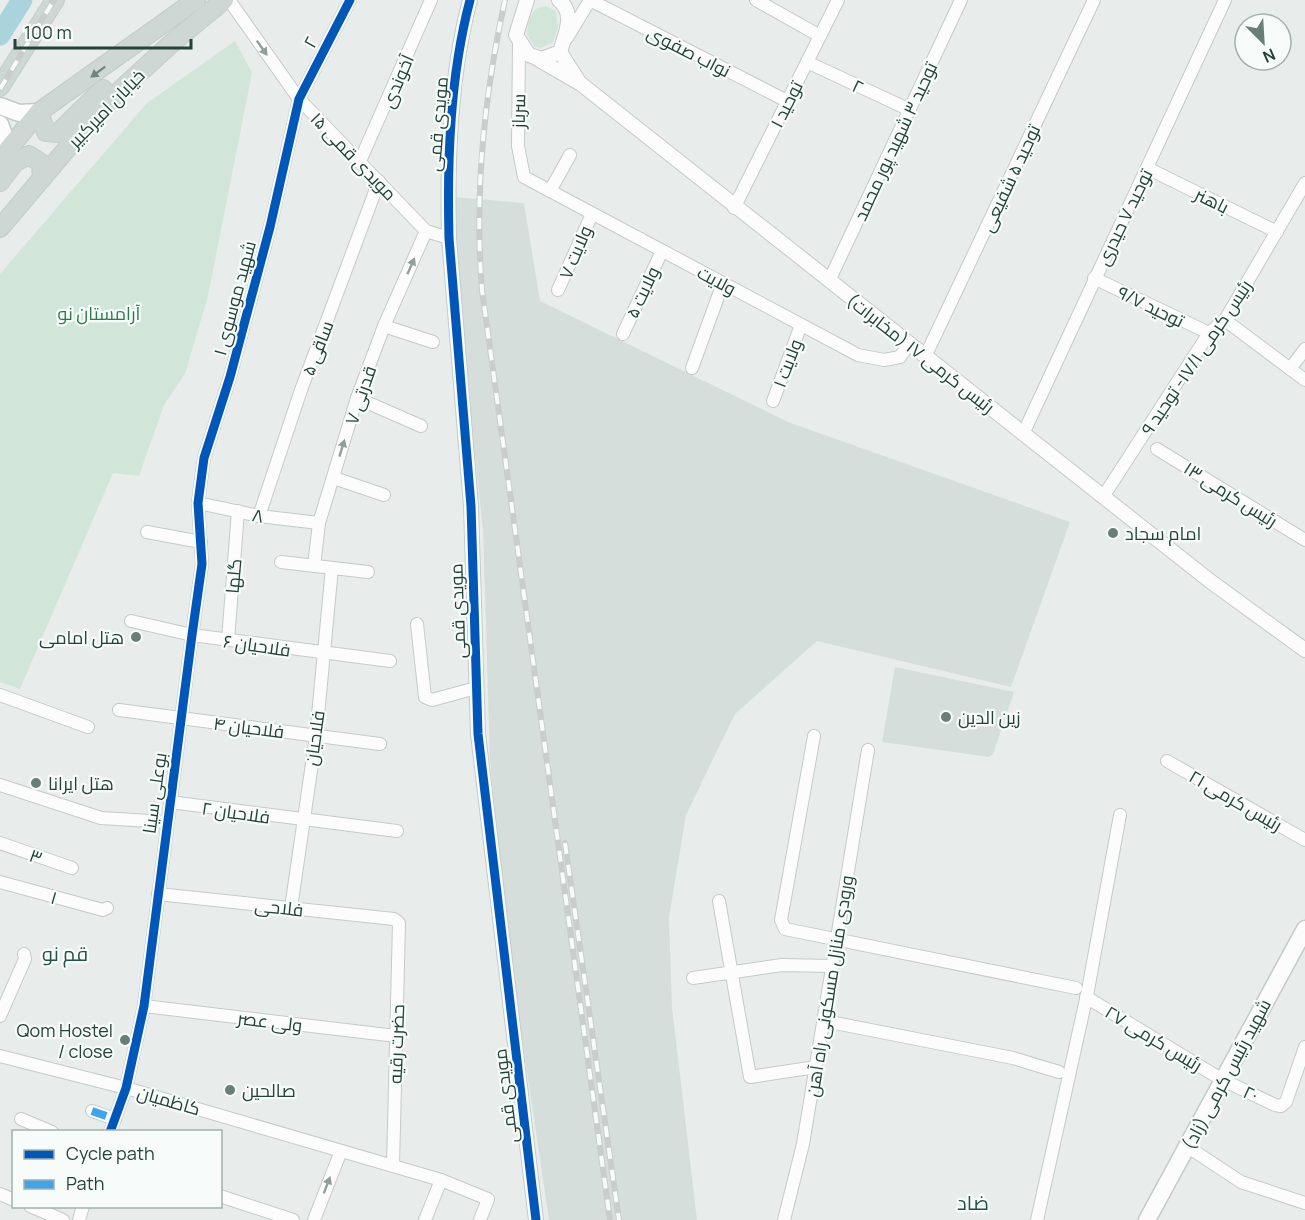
<svg xmlns="http://www.w3.org/2000/svg" width="1305" height="1220" viewBox="0 0 1305 1220" font-family="Manrope,Cairo,sans-serif">
  <style>
    .built { fill: #d6dedb }
    .green { fill: #d1e6d8 }
    .lines { fill: none; stroke-linecap: round; stroke-linejoin: round }
    .river { stroke: #a9d4db; stroke-width: 21 }
    .minor-casing { stroke: #c5cac8; stroke-width: 14 }
    .tertiary-casing { stroke: #c5cac8; stroke-width: 16 }
    .secondary-casing { stroke: #c3cbc8; stroke-width: 19 }
    .primary-casing { stroke: #c3ccc9; stroke-width: 20 }
    .minor { stroke: #fcfcfc; stroke-width: 12 }
    .tertiary { stroke: #fcfcfc; stroke-width: 14 }
    .secondary { stroke: #fcfcfc; stroke-width: 16 }
    .primary { stroke: #cfd7d5; stroke-width: 18 }
    .rail-casing { stroke: #c9cdcc; stroke-width: 6 }
    .rail { stroke: #f7fbf9; stroke-width: 4; stroke-dasharray: 11; stroke-linecap: butt }
    .quiet { stroke: #3ea4ec; stroke-width: 8; stroke-dasharray: 15 8; stroke-linecap: butt }
    .cycleway-casing { stroke: #f7fbf9; stroke-width: 13 }
    .cycleway { stroke: #0057b8; stroke-width: 9 }
    .oneway { fill: #909f9b }
    .oneway2 { fill: #718580 }
    .poi-dot { fill: #697e78; stroke: #f7fbf9; stroke-width: 2 }
    .labels { text-anchor: middle; dominant-baseline: central; stroke-width: 4.5; stroke-linejoin: round; paint-order: stroke }
    .street-label { font-size: 18px; fill: #24423a; stroke: #f7fbf9 }
    .park-label { font-size: 18px; fill: #2d7a4b; stroke: #f7fbf9 }
    .poi-label { font-size: 18px; fill: #24423a; stroke: #f7fbf9; text-anchor: start }
    .neighbourhood-label { font-size: 20px; fill: #1f5548; stroke: #f7fbf9 }
  </style>
  <rect width="100%" height="100%" fill="#e8edeb"/>
  <!-- built -->
  <g class="built">
    <path d="M 454,197 L 524,203 L 540,301 L 788,422 L 1070,522 L 1011,687 L 817,641 L 735,714 L 686,815 L 669,917 L 672,1007 L 697,1220 L 549,1220 L 509,950 L 490,761 L 483,530 L 456,281 Z"/>
    <path d="M 895,667 L 1014,692 L 993,754 L 989,757 L 882,742 Z"/>
  </g>
  <!-- green -->
  <g class="green">
    <path d="M 546,6 L 556,11 L 558,28 L 553,42 L 541,48 L 535,47 L 527,34 C 529,20 530,7 546,6 Z"/>
    <path d="M 235,41 L 252,73 L 208,296 L 185,374 L 164,405 L 139,476 L 113,473 L 20,689 L 0,682 L 0,274 L 147,103 Z"/>
  </g>
  <g class="lines">
    <!-- river -->
    <path class="river" d="M 0,35 L 22,0"/>
    <!-- minor casing -->
    <g class="minor-casing">
      <g id="minor">
        <path d="M 229,0 L 299,99 L 426,231 L 449,238"/>
        <path d="M 590,0 L 787,101"/>
        <path d="M 756,0 L 820,36"/>
        <path d="M 567,38 L 590,0"/>
        <path d="M 519,43 L 518,146 L 524,177 L 858,355 L 884,360 L 900,357 L 909,344"/>
        <path d="M 807,62 L 910,110"/>
        <path d="M 360,161 L 431,0"/>
        <path d="M 1147,168 L 1277,232"/>
        <path d="M 550,191 L 570,155"/>
        <path d="M 734,208 L 838,0"/>
        <path d="M 1094,278 L 1209,333"/>
        <path d="M 829,281 L 961,0"/>
        <path d="M 558,290 L 592,214"/>
        <path d="M 1225,320 L 1305,380"/>
        <path d="M 384,326 L 433,342"/>
        <path d="M 623,334 L 662,251"/>
        <path d="M 925,357 L 1094,0"/>
        <path d="M 692,368 L 723,283"/>
        <path d="M 1290,369 L 1305,349"/>
        <path d="M 357,398 L 421,426"/>
        <path d="M 773,401 L 801,325"/>
        <path d="M 1023,434 L 1225,0"/>
        <path d="M 1157,449 L 1305,540"/>
        <path d="M 334,478 L 384,495"/>
        <path d="M 1103,497 L 1209,333 L 1225,320 L 1305,183"/>
        <path d="M 198,503 L 259,516 L 319,523"/>
        <path d="M 259,516 L 301,390 L 379,181"/>
        <path d="M 147,532 L 201,542"/>
        <path d="M 281,562 L 368,572"/>
        <path d="M 314,566 L 319,523 L 357,398 L 384,326 L 426,231"/>
        <path d="M 131,621 L 192,635 L 390,661"/>
        <path d="M 417,624 L 425,697 L 432,700 L 476,688"/>
        <path d="M 228,640 L 238,511"/>
        <path d="M 0,695 L 88,727"/>
        <path d="M 119,710 L 380,744"/>
        <path d="M 814,736 L 781,920 L 785,929 L 1076,988"/>
        <path d="M 1167,761 L 1305,840"/>
        <path d="M 0,785 L 101,818 L 166,822"/>
        <path d="M 170,802 L 397,831"/>
        <path d="M 0,843 L 72,868"/>
        <path d="M 0,882 L 103,910 L 107,908"/>
        <path d="M 158,894 L 394,919 L 399,923 L 393,1166"/>
        <path d="M 719,901 L 750,1077 L 816,1067"/>
        <path d="M 291,908 L 316,736 L 332,568"/>
        <path d="M 693,978 L 782,965 L 832,966"/>
        <path d="M 1086,997 L 1221,1079 L 1275,1105 L 1281,1106 L 1286,1102 L 1305,1047"/>
        <path d="M 144,1006 L 396,1036"/>
        <path d="M 0,1016 L 25,959 L 24,954"/>
        <path d="M 825,1021 L 1013,1058 L 1059,1072"/>
        <path d="M 0,1056 L 126,1088 L 441,1180 L 488,1199 L 480,1220"/>
        <path d="M 92,1111 L 115,1119"/>
        <path d="M 21,1119 L 52,1132"/>
        <path d="M 110,1132 L 126,1088 L 144,1006 L 192,635 L 202,564 L 198,503 L 204,458 L 230,377 L 270,227 L 299,99 L 350,0"/>
        <path d="M 1188,1147 L 1241,1182 L 1305,1203"/>
        <path d="M 0,1194 L 14,1200"/>
        <path d="M 220,1196 L 293,1220"/>
        <path d="M 30,1206 L 63,1220"/>
        <path d="M 79,1220 L 83,1206"/>
        <path d="M 314,1220 L 341,1151"/>
        <path d="M 425,1220 L 441,1180"/>
        <path d="M 784,1220 L 803,1144 L 868,750"/>
        <path d="M 1037,1220 L 1088,990 L 1120,815"/>
      </g>
    </g>
    <!-- tertiary casing -->
    <g class="tertiary-casing">
      <g id="tertiary">
        <path d="M 470,0 C 450,76 447,159 449,238 L 471,506 L 478,734 L 536,1220"/>
        <path d="M 527,0 L 516,35 L 529,55 L 542,59 L 560,52 C 565,34 576,14 559,0"/>
        <path d="M 560,52 L 579,82"/>
        <path d="M 536,58 L 581,84 L 1210,581 L 1305,650"/>
      </g>
    </g>
    <!-- secondary casing -->
    <g class="secondary-casing">
      <g id="secondary">
        <path d="M 0,106 L 19,113 L 39,112"/>
        <path d="M 0,124 L 5,137 L 0,156"/>
        <path d="M 1147,1220 L 1305,929"/>
      </g>
    </g>
    <!-- primary casing -->
    <g class="primary-casing">
      <g id="primary">
        <path d="M 0,87 L 55,0"/>
        <path d="M 39,112 L 46,132 L 58,133 L 103,89"/>
        <path d="M 0,159 L 39,112 L 196,0"/>
        <path d="M 0,182 L 15,162 L 29,155 L 41,163 L 42,179"/>
        <path d="M 0,228 L 103,106 L 173,42 L 224,0"/>
      </g>
    </g>
    <!-- minor -->
    <use href="#minor" class="minor"/>
    <!-- tertiary -->
    <use href="#tertiary" class="tertiary"/>
    <!-- secondary -->
    <use href="#secondary" class="secondary"/>
    <!-- primary -->
    <use href="#primary" class="primary"/>
    <!-- rail casing -->
    <g class="rail-casing">
      <g id="rail">
        <path d="M 505,0 C 484,96 474,192 482,290 L 610,1220"/>
        <path d="M 0,89 L 54,0"/>
        <path d="M 565,843 L 619,1220"/>
      </g>
    </g>
    <!-- rail -->
    <use href="#rail" class="rail"/>
    <!-- quiet -->
    <path class="quiet" d="M 92,1111 L 115,1119"/>
    <!-- cycleway casing -->
    <g class="cycleway-casing">
      <g id="cycleway">
        <path d="M 470,0 C 450,76 447,159 449,238 L 471,506 L 478,734 L 536,1220"/>
        <path d="M 110,1132 L 126,1088 L 144,1006 L 192,635 L 202,564 L 198,503 L 204,458 L 230,377 L 270,227 L 299,99 L 350,0"/>
      </g>
    </g>
    <!-- cycleway -->
    <use href="#cycleway" class="cycleway"/>
  </g>
  <!-- one-way arrows -->
  <defs><path id="oneway-solid" d="M-6-.8H1V-3.2L6.5 0L1 3.2V.8H-6Z" transform="scale(1.5)"/></defs>
  <g class="oneway">
    <use href="#oneway-solid" transform="translate(262 48) rotate(55)"/>
    <use href="#oneway-solid" transform="translate(411 266) rotate(-66)"/>
    <use href="#oneway-solid" transform="translate(342 448) rotate(-73)"/>
    <use href="#oneway-solid" transform="translate(327 1185) rotate(-69)"/>
  </g>
  <use class="oneway2" href="#oneway-solid" transform="translate(98 72) rotate(143)"/>
  <!-- markers -->
  <g class="poi-dot">
    <circle cx="1113" cy="533" r="6"/>
    <circle cx="136" cy="637" r="6"/>
    <circle cx="946" cy="717" r="6"/>
    <circle cx="36" cy="783" r="6"/>
    <circle cx="125" cy="1040" r="6"/>
    <circle cx="230" cy="1090" r="6"/>
  </g>
  <g class="labels">
    <!-- street labels -->
    <g class="street-label">
      <text transform="translate(310 42) rotate(-62)">۲</text>
      <text transform="translate(689 51) rotate(27)">نواب صفوی</text>
      <text transform="translate(397 81) rotate(-67)">آخوندی</text>
      <text transform="translate(858 86) rotate(25)">۲</text>
      <text transform="translate(786 104) rotate(-63)">توحید ۱</text>
      <text transform="translate(106 108) rotate(-46)">خیابان امیرکبیر</text>
      <text transform="translate(518 111) rotate(-89)">سرباز</text>
      <text transform="translate(437 124) rotate(-85)">مویدی قمی</text>
      <text transform="translate(895 141) rotate(-65)">توحید ۳ شهيد پور محمد</text>
      <text transform="translate(354 156) rotate(46)">مویدی قمی ۱۵</text>
      <text transform="translate(1010 178) rotate(-65)">توحید ۵ شفیعی</text>
      <text transform="translate(1212 200) rotate(26)">باهنر</text>
      <text transform="translate(1124 217) rotate(-64)">توحید ۷ حیدری</text>
      <text transform="translate(575 252) rotate(-67)">ولایت ۷</text>
      <text transform="translate(717 280) rotate(28)">ولایت</text>
      <text transform="translate(642 292) rotate(-65)">ولایت ۵</text>
      <text transform="translate(234 298) rotate(-75)">شهید موسوی ۱</text>
      <text transform="translate(1151 306) rotate(26)">توحید ۹/۷</text>
      <text transform="translate(317 348) rotate(-69)">ساقی ۵</text>
      <text transform="translate(921 353) rotate(38)">رئیس کرمی ۱۷ (مخابرات)</text>
      <text transform="translate(1196 357) rotate(-56)">رئیس کرمی ۱۷/۱- توحید ۹</text>
      <text transform="translate(787 363) rotate(-69)">ولایت ۱</text>
      <text transform="translate(360 395) rotate(-71)">قدرتی ۷</text>
      <text transform="translate(1231 494) rotate(32)">رئیس کرمی ۱۳</text>
      <text transform="translate(258 515) rotate(10)">۸</text>
      <text transform="translate(233 576) rotate(-85)">گلها</text>
      <text transform="translate(457 611) rotate(-92)">مویدی قمی</text>
      <text transform="translate(257 645) rotate(8)">فلاحیان ۶</text>
      <text transform="translate(249 727) rotate(7)">فلاحیان ۴</text>
      <text transform="translate(314 738) rotate(-82)">فلاحیان</text>
      <text transform="translate(154 793) rotate(-82)">بوعلی سینا</text>
      <text transform="translate(1236 800) rotate(30)">رئیس کرمی ۲۱</text>
      <text transform="translate(236 812) rotate(8)">فلاحیان ۲</text>
      <text transform="translate(36 856) rotate(20)">۳</text>
      <text transform="translate(54 897) rotate(16)">۱</text>
      <text transform="translate(279 907) rotate(6)">فلاحی</text>
      <text transform="translate(829 986) rotate(-81)">ورودی منازل مسکونی راه آهن</text>
      <text transform="translate(270 1021) rotate(7)">ولی عصر</text>
      <text transform="translate(1154 1038) rotate(31)">رئیس کرمی ۲۷</text>
      <text transform="translate(396 1044) rotate(-88)">حضرت رقیه</text>
      <text transform="translate(1226 1074) rotate(-62)">شهید رئیس کرمی (زاد)</text>
      <text transform="translate(1251 1093) rotate(25)">۲۰</text>
      <text transform="translate(505 1096) rotate(-97)">مویدی قمی</text>
      <text transform="translate(169 1100) rotate(16)">کاظمیان</text>
    </g>
    <!-- park labels -->
    <g class="park-label">
      <text x="99" y="313">آرامستان نو</text>
    </g>
    <!-- poi labels -->
    <g class="poi-label">
      <text x="1125" y="533">امام سجاد</text>
      <text x="124" y="637" text-anchor="end">هتل امامی</text>
      <text x="958" y="717">زین الدین</text>
      <text x="48" y="783">هتل ایرانا</text>
      <text x="113" y="1030" text-anchor="end">Qom Hostel<tspan x="113" dy="21">/ close</tspan></text>
      <text x="242" y="1090">صالحین</text>
    </g>
    <!-- neighbourhood labels -->
    <g class="neighbourhood-label">
      <text x="65" y="953">قم نو</text>
      <text x="973" y="1202">ضاد</text>
    </g>
  </g>
  <!-- legend -->
  <rect x="12" y="1130" width="210" height="78" fill="#f7fbf9" stroke="#a3b1ad" stroke-width="1.5"/>
  <rect x="24" y="1150" width="30" height="9" fill="#0057b8" stroke="#a3b1ad" stroke-width="1.5"/>
  <text x="66" y="1160" font-size="18" fill="#24423a">Cycle path</text>
  <rect x="24" y="1180" width="30" height="9" fill="#3ea4ec" stroke="#a3b1ad" stroke-width="1.5"/>
  <text x="66" y="1190" font-size="18" fill="#24423a">Path</text>
  <!-- north arrow -->
  <g transform="translate(1263 42) rotate(156)"><circle r="28" fill="#f7fbf9" stroke="#a3b1ad" stroke-width="1.5"/>
  <path d="M0-4.5L10 22L0 15L-10 22Z" fill="#697e78"/>
  <text y="-9" font-size="16" font-weight="bold" text-anchor="middle" fill="#24423a">N</text>
  </g>
  <!-- scale -->
  <path d="M15 39v9h176v-9" fill="none" stroke="#24423a" stroke-width="3"/>
  <text x="24" y="39" font-size="18" fill="#24423a" stroke="#f7fbf9" stroke-width="4.5" paint-order="stroke">100 m</text>
</svg>
